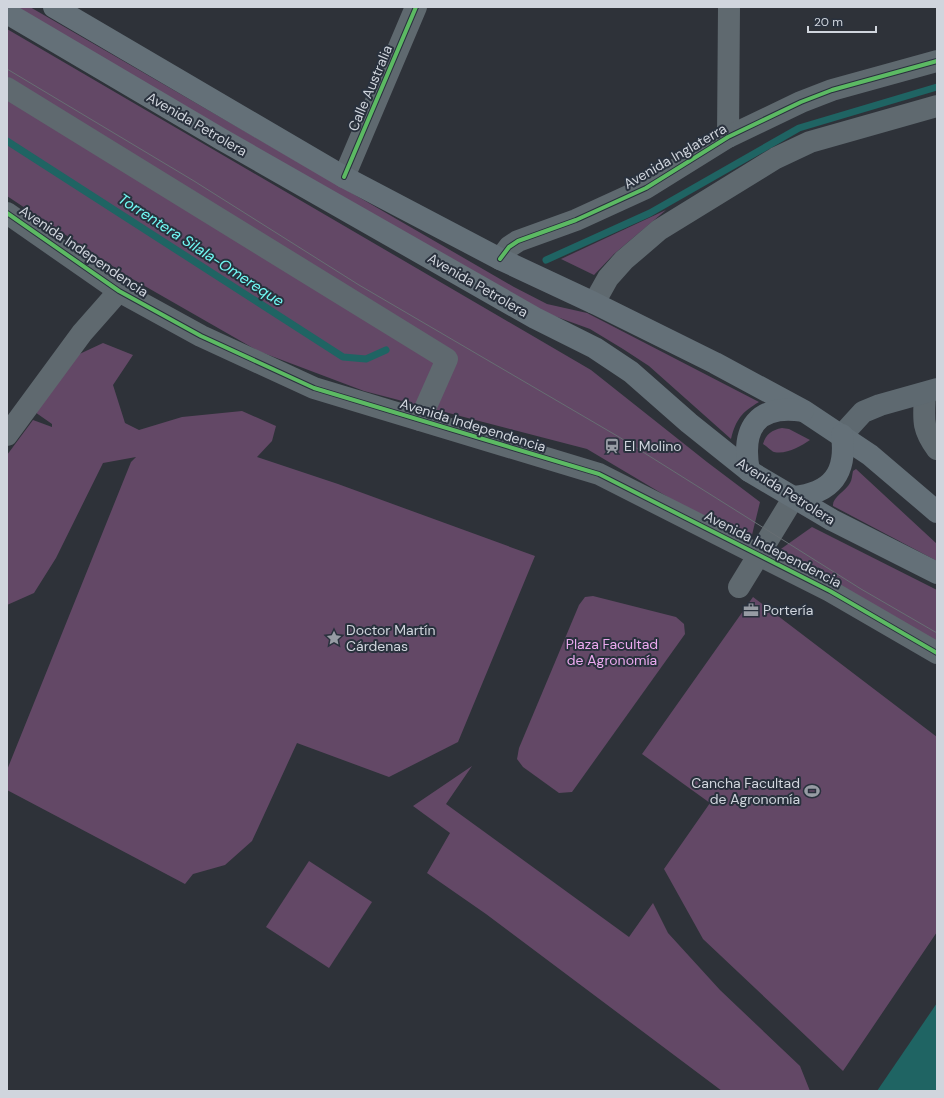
<svg xmlns="http://www.w3.org/2000/svg" width="944" height="1098" viewBox="0 0 944 1098" font-family="'DM Sans',sans-serif">
  <style>
    .green { fill: #634866 }
    .water { fill: #1f6463 }
    .lines { fill: none; stroke-linecap: round; stroke-linejoin: round }
    .stream { stroke: #1f6463; stroke-width: 7 }
    .minor { stroke: #5f696f; stroke-width: 22 }
    .major { stroke: #5e6970; stroke-width: 22 }
    .highway { stroke: #647078; stroke-width: 22 }
    .tram { stroke: #676e73; stroke-width: 1 }
    .cycleway-casing { stroke: #29313d; stroke-width: 6 }
    .cycleway { stroke: #5cba63; stroke-width: 4 }
    .labels { text-anchor: middle; dominant-baseline: central; stroke-width: 4; stroke-linejoin: round; paint-order: stroke }
    .street-label { font-size: 14px; fill: #d0d5dd; stroke: #29313d }
    .poi-label { font-size: 14px; fill: #d0d5dd; stroke: #29313d; text-anchor: start }
    .park-label { font-size: 14px; fill: #ecaaf0; stroke: #29313d }
    .water-label { font-size: 15px; font-style: italic; fill: #71faf5; stroke: #29313d }
  </style>
  <rect width="100%" height="100%" fill="#2e3239"/>
  <!-- green -->
  <g class="green">
    <path d="M 14,7 L 30,7 L 514,287 L 547,304 L 587,313 L 759,402 C 742,412 736,419 731,439 L 649,366 L 623,349 L 590,329 L 546,313 L 433,250 Z"/>
    <path d="M 7,29 L 591,370 L 707,462 L 760,502 L 752,535 L 688,509 L 587,449 L 364,391 L 258,351 L 129,277 L 7,196 Z"/>
    <path d="M 666,210 L 614,254 L 594,275 L 561,259 Z"/>
    <path d="M 103,343 L 133,355 L 113,385 L 125,423 L 139,430 L 182,417 L 242,411 L 276,426 L 272,441 L 257,457 L 338,484 L 535,556 L 458,742 L 389,777 L 297,743 L 252,841 L 225,865 L 193,874 L 185,884 L 7,790 L 7,770 L 131,462 L 136,457 L 103,463 L 56,558 L 34,593 L 7,605 L 7,455 L 33,420 L 52,427 L 52,424 L 22,403 L 41,372 Z"/>
    <path d="M 782,428 L 789,429 L 810,440 C 801,446 786,455 774,452 C 771,451 767,446 763,444 C 766,434 772,430 782,428 Z"/>
    <path d="M 856,469 L 937,544 L 937,561 L 833,506 C 832,497 846,491 850,483 C 852,480 852,475 853,471 Z"/>
    <path d="M 812,527 L 937,590 L 937,647 L 778,551 Z"/>
    <path d="M 593,596 L 676,617 L 684,624 L 685,634 L 572,792 L 559,793 L 523,767 L 517,759 L 519,748 L 579,605 L 585,597 Z"/>
    <path d="M 753,597 L 937,737 L 937,932 L 843,1071 L 703,939 L 664,869 L 710,803 L 642,754 Z"/>
    <path d="M 472,766 L 446,804 L 629,937 L 653,903 L 668,933 L 720,990 L 800,1066 L 810,1091 L 722,1091 L 486,914 L 427,873 L 450,833 L 413,806 Z"/>
    <path d="M 309,861 L 372,902 L 329,968 L 266,927 Z"/>
  </g>
  <!-- water -->
  <path class="water" d="M 937,1003 L 937,1091 L 877,1091 Z"/>
  <g class="lines">
    <!-- stream -->
    <g class="stream">
      <path d="M 7,141 L 343,357 L 366,359 L 386,350"/>
      <path d="M 546,260 L 650,213 L 799,128 L 937,87"/>
    </g>
    <!-- minor -->
    <g class="minor">
      <path d="M 7,88 L 447,359 L 420,420"/>
      <path d="M 728,137 L 729,7"/>
      <path d="M 344,177 L 416,7"/>
      <path d="M 7,213 L 119,291 L 201,336 L 314,388 L 599,474 L 830,591 L 937,653"/>
      <path d="M 500,259 L 509,247 L 518,241 L 576,220 L 646,188 L 728,137 L 801,102 L 832,90 L 937,61"/>
      <path d="M 594,303 L 608,278 L 624,260 L 659,230 L 776,158 L 810,142 L 937,106"/>
      <path d="M 925,393 C 924,418 921,428 937,449"/>
      <path d="M 7,435 L 82,333 L 119,291"/>
      <path d="M 739,587 L 794,497"/>
    </g>
    <!-- major -->
    <path class="major" d="M 842,435 L 863,412 L 880,405 L 937,389"/>
    <!-- highway -->
    <g class="highway">
      <path d="M 54,7 L 344,177 L 500,259 L 594,303 L 715,363 L 804,411 L 870,455 L 937,512"/>
      <path d="M 7,13 L 221,139 L 535,318 L 595,348 L 631,372 L 689,423 L 749,471 L 832,520 L 937,573"/>
      <path d="M 749,471 C 741,428 757,404 803,411"/>
      <path d="M 794,497 C 832,493 847,473 842,435"/>
    </g>
    <!-- tram -->
    <path class="tram" d="M 7,69 L 194,181 L 359,285 L 619,437 L 861,589 L 937,633"/>
    <!-- cycleway casing -->
    <g class="cycleway-casing">
      <g id="cycleway">
        <path d="M 344,177 L 416,7"/>
        <path d="M 7,213 L 119,291 L 201,336 L 314,388 L 599,474 L 830,591 L 937,653"/>
        <path d="M 500,259 L 509,247 L 518,241 L 576,220 L 646,188 L 728,137 L 801,102 L 832,90 L 937,61"/>
      </g>
    </g>
    <!-- cycleway -->
    <use href="#cycleway" class="cycleway"/>
  </g>
  <!-- icons -->
  <defs>
    <g id="station-bare" transform="scale(1.2)"><path d="M-3-6H3Q5-6 5-4V2Q5 4 3 4L4.5 6H3L1.5 4h-3L-3 6H-4.5L-3 4Q-5 4-5 2V-4Q-5-6-3-6ZM-3.5-4v3h7v-3ZM-3.5 1v1.5H-2V1ZM2 1v1.5H3.5V1Z" fill="#979ca4" stroke="#29313d" stroke-width="2.5" paint-order="stroke"/></g>
    <g id="office-bare" transform="scale(1.2)"><path d="M-6-3h4V-5.5h4V-3h4V5H-6ZM-1-4.5V-3h2v-1.5ZM-6 0V1H6V0Z" fill="#979ca4" stroke="#29313d" stroke-width="2.5" paint-order="stroke"/></g>
    <g id="sight-bare" transform="scale(1.2)"><path d="M0-6L1.8-2.2L6-1.7L2.9 1.2L3.7 5.4L0 3.3L-3.7 5.4L-2.9 1.2L-6-1.7L-1.8-2.2Z" fill="#979ca4" stroke="#29313d" stroke-width="2.5" paint-order="stroke"/></g>
    <g id="stadium-bare" transform="scale(1.2)"><path d="M0-5a6.5 5 0 1 0 0 10a6.5 5 0 1 0 0-10ZM-3.5-1.8h7v3.6h-7Z" fill="#979ca4" stroke="#29313d" stroke-width="2.5" paint-order="stroke"/></g>
  </defs>
  <g fill-rule="evenodd">
    <use href="#station-bare" x="612" y="446"/>
    <use href="#office-bare" x="751" y="610"/>
    <use href="#sight-bare" x="334" y="638"/>
    <use href="#stadium-bare" x="812" y="791"/>
  </g>
  <g class="labels">
    <!-- street labels -->
    <g class="street-label">
      <text transform="translate(370 88) rotate(-67)">Calle Australia</text>
      <text transform="translate(197 124) rotate(30)">Avenida Petrolera</text>
      <text transform="translate(675 156) rotate(-30)">Avenida Inglaterra</text>
      <text transform="translate(84 251) rotate(34)">Avenida Independencia</text>
      <text transform="translate(478 285) rotate(30)">Avenida Petrolera</text>
      <text transform="translate(473 425) rotate(17)">Avenida Independencia</text>
      <text transform="translate(786 491) rotate(32)">Avenida Petrolera</text>
      <text transform="translate(773 549) rotate(27)">Avenida Independencia</text>
    </g>
    <!-- poi labels -->
    <g class="poi-label">
      <text x="624" y="446">El Molino</text>
      <text x="763" y="610">Portería</text>
      <text x="346" y="630">Doctor Martín<tspan x="346" dy="16">Cárdenas</tspan></text>
      <text x="800" y="783" text-anchor="end">Cancha Facultad<tspan x="800" dy="16">de Agronomía</tspan></text>
    </g>
    <!-- park labels -->
    <g class="park-label">
      <text x="612" y="644">Plaza Facultad<tspan x="612" dy="16">de Agronomía</tspan></text>
    </g>
    <!-- water labels -->
    <g class="water-label">
      <text transform="translate(201 250) rotate(33)">Torrentera Silala-Omereque</text>
    </g>
  </g>
  <!-- border -->
  <rect width="944" height="1098" fill="none" stroke="#d0d5dd" stroke-width="16"/>
  <!-- scale -->
  <path d="M808 26v6h68v-6" fill="none" stroke="#d0d5dd" stroke-width="2"/>
  <text x="814" y="26" font-size="12" fill="#d0d5dd" stroke="#29313d" stroke-width="3" paint-order="stroke">20 m</text>
</svg>
